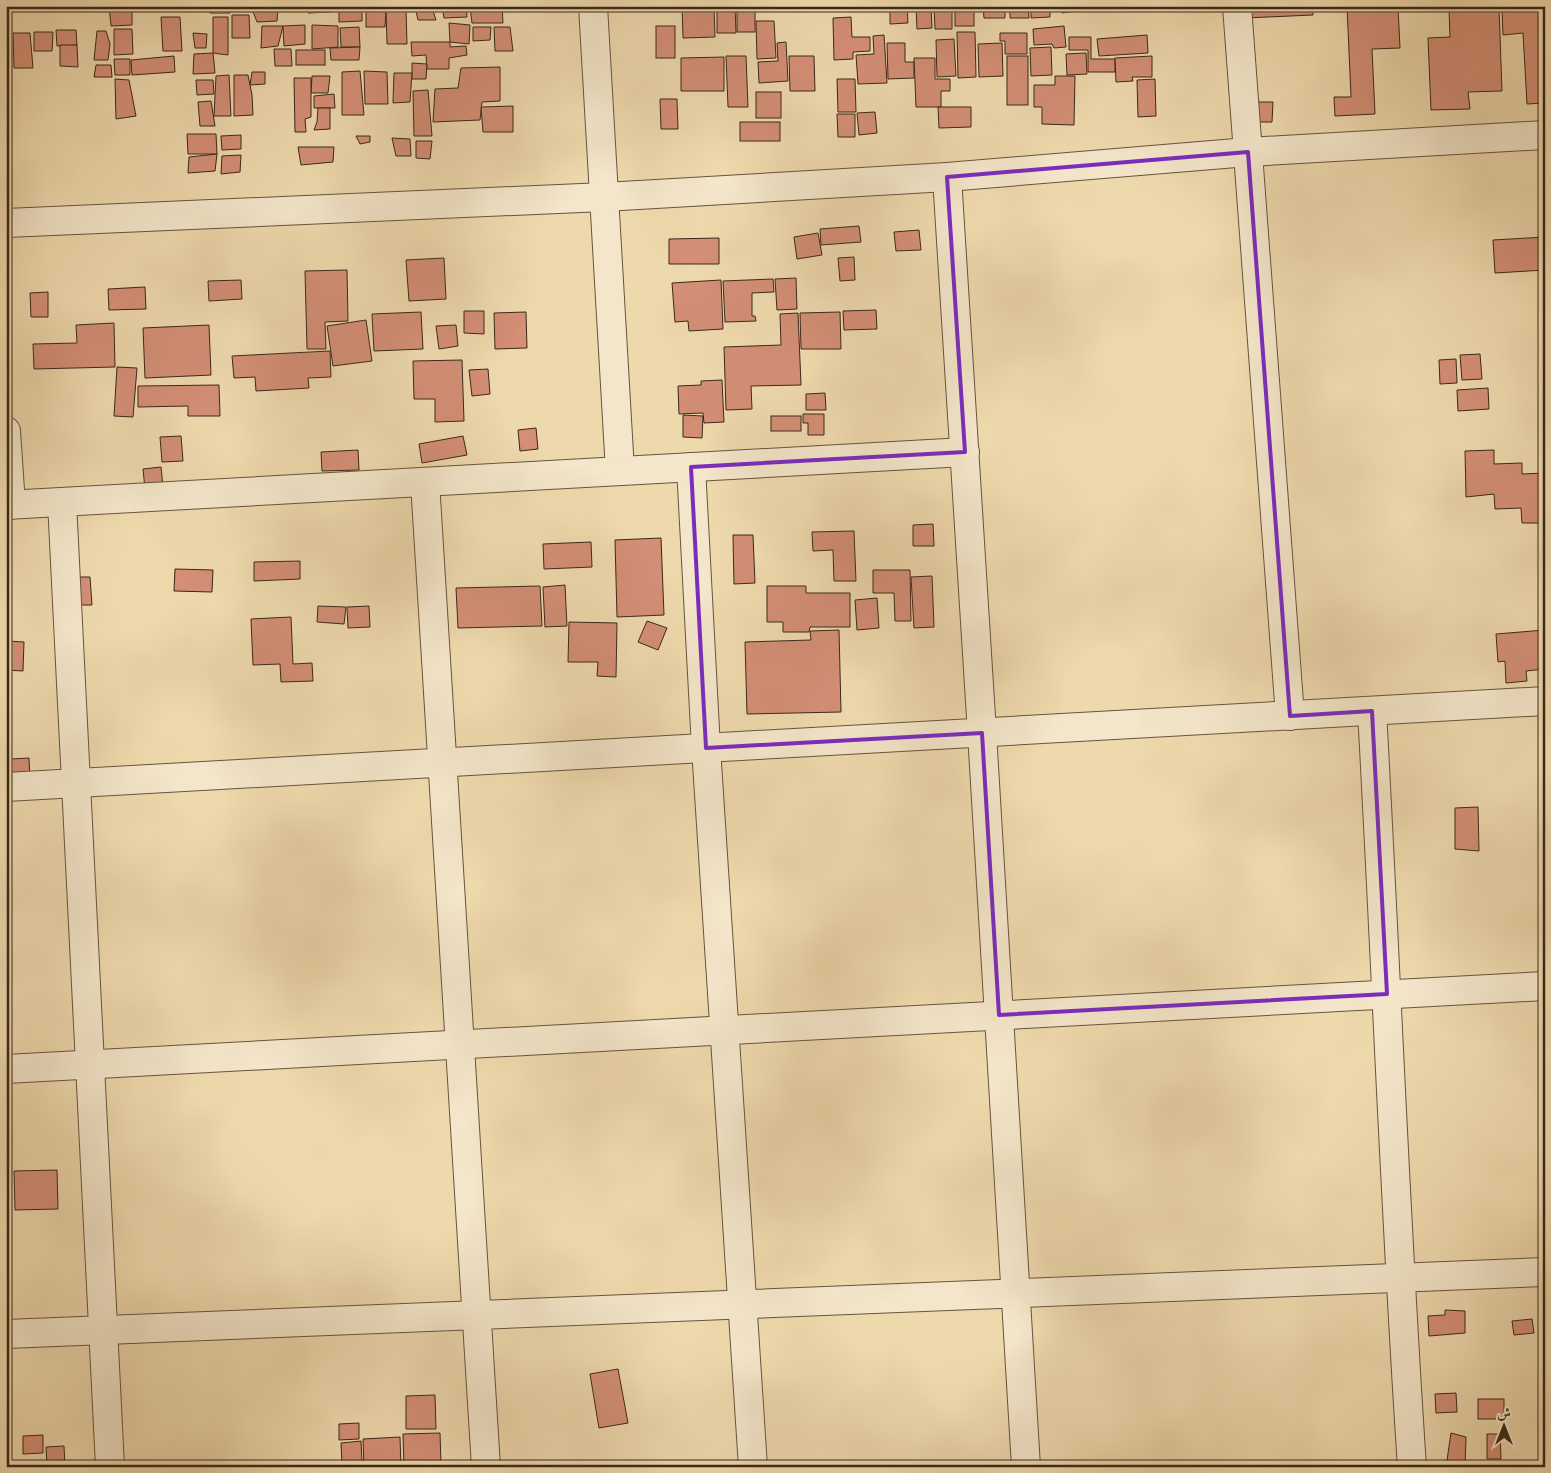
<svg xmlns="http://www.w3.org/2000/svg" width="1551" height="1473" viewBox="0 0 1551 1473" font-family="'Libre Bodoni',Amiri,serif">
  <style>
    .building { fill: #d48f76; stroke: #3a2818 }
    .lines { fill: none; stroke-linecap: round; stroke-linejoin: round }
    .street-casing { stroke: #67543d; stroke-width: 30 }
    .street { stroke: #f4e6ca; stroke-width: 28 }
    .marked { fill: none; stroke: #7b2cbf; stroke-width: 4; stroke-linejoin: round }
  </style>
  <rect width="100%" height="100%" fill="#eed9ad"/>
  <filter id="stains"><feTurbulence type="fractalNoise" baseFrequency=".004" numOctaves="4"/><feColorMatrix values="0 0 0 0 .2 0 0 0 0 .09 0 0 0 0 .02 0 0 0 .5 -.17"/></filter>
  <radialGradient id="worn" r=".72"><stop offset=".6" stop-color="#630" stop-opacity="0"/><stop offset="1" stop-color="#630" stop-opacity=".3"/></radialGradient>
  <!-- building -->
  <g class="building">
    <path d="M 109,6 L 132,6 L 132,25 L 111,26 Z"/>
    <path d="M 210,6 L 229,6 L 230,13 L 210,13 Z"/>
    <path d="M 308,6 L 330,6 L 330,12 L 308,13 Z"/>
    <path d="M 442,6 L 466,6 L 467,17 L 444,18 Z"/>
    <path d="M 470,6 L 502,6 L 503,23 L 472,23 Z"/>
    <path d="M 682,6 L 714,6 L 715,37 L 683,38 Z"/>
    <path d="M 717,6 L 735,6 L 736,33 L 717,33 Z"/>
    <rect x="737" y="6" width="18" height="26"/>
    <path d="M 890,6 L 907,6 L 908,23 L 890,24 Z"/>
    <path d="M 916,6 L 931,6 L 932,28 L 917,29 Z"/>
    <path d="M 934,6 L 952,6 L 952,29 L 935,29 Z"/>
    <rect x="955" y="6" width="19" height="20"/>
    <path d="M 983,6 L 1005,6 L 1005,18 L 984,18 Z"/>
    <path d="M 1010,6 L 1028,6 L 1029,18 L 1010,18 Z"/>
    <path d="M 1031,6 L 1050,6 L 1050,17 L 1031,18 Z"/>
    <path d="M 1062,6 L 1108,6 L 1108,7 L 1062,13 Z"/>
    <path d="M 1245,6 L 1313,6 L 1313,15 L 1245,18 Z"/>
    <path d="M 1347,6 L 1398,6 L 1400,48 L 1372,49 L 1375,114 L 1335,116 L 1334,97 L 1351,97 Z"/>
    <path d="M 278,7 L 277,21 L 257,22 L 252,9 Z"/>
    <path d="M 339,7 L 362,7 L 362,21 L 339,22 Z"/>
    <path d="M 1545,7 L 1545,103 L 1527,104 L 1523,33 L 1503,35 L 1502,9 Z"/>
    <path d="M 1499,8 L 1502,91 L 1468,92 L 1470,109 L 1431,110 L 1428,38 L 1450,37 L 1449,10 Z"/>
    <path d="M 366,9 L 386,9 L 385,27 L 366,27 Z"/>
    <path d="M 386,9 L 406,9 L 407,44 L 387,44 Z"/>
    <path d="M 416,11 L 433,11 L 436,20 L 418,20 Z"/>
    <path d="M 232,15 L 249,15 L 250,38 L 232,38 Z"/>
    <path d="M 161,17 L 180,17 L 182,51 L 163,51 Z"/>
    <path d="M 213,17 L 228,17 L 228,55 L 213,53 Z"/>
    <path d="M 851,17 L 852,37 L 870,37 L 870,51 L 853,52 L 853,59 L 834,60 L 833,18 Z"/>
    <path d="M 756,21 L 774,21 L 776,58 L 757,59 Z"/>
    <path d="M 449,23 L 470,25 L 469,44 L 450,42 Z"/>
    <path d="M 305,25 L 305,44 L 284,46 L 283,26 Z"/>
    <path d="M 312,25 L 338,26 L 338,47 L 312,49 Z"/>
    <path d="M 262,26 L 283,26 L 278,46 L 261,48 Z"/>
    <rect x="656" y="26" width="19" height="32"/>
    <path d="M 1064,26 L 1066,47 L 1054,48 L 1052,44 L 1034,45 L 1033,29 Z"/>
    <path d="M 359,27 L 360,47 L 341,47 L 340,28 Z"/>
    <path d="M 473,27 L 491,27 L 490,40 L 473,41 Z"/>
    <path d="M 494,27 L 510,27 L 513,51 L 495,51 Z"/>
    <path d="M 114,29 L 132,29 L 133,54 L 114,55 Z"/>
    <path d="M 56,30 L 76,30 L 77,45 L 57,46 Z"/>
    <path d="M 97,31 L 106,31 L 110,44 L 108,60 L 94,60 Z"/>
    <path d="M 34,32 L 53,32 L 52,51 L 34,51 Z"/>
    <path d="M 957,32 L 975,32 L 976,77 L 958,78 Z"/>
    <path d="M 13,33 L 30,33 L 33,68 L 14,68 Z"/>
    <path d="M 193,33 L 207,34 L 206,48 L 195,48 Z"/>
    <path d="M 1000,33 L 1027,33 L 1027,54 L 1005,54 L 1005,41 L 1000,41 Z"/>
    <path d="M 884,35 L 887,83 L 858,84 L 856,55 L 874,54 L 873,36 Z"/>
    <path d="M 1147,35 L 1148,53 L 1099,56 L 1097,39 Z"/>
    <path d="M 1069,37 L 1091,37 L 1091,59 L 1115,59 L 1115,72 L 1088,72 L 1088,50 L 1069,50 Z"/>
    <path d="M 954,39 L 956,76 L 937,77 L 936,40 Z"/>
    <path d="M 411,42 L 450,42 L 450,47 L 466,46 L 467,55 L 449,58 L 449,69 L 427,69 L 426,55 L 412,56 Z"/>
    <path d="M 786,42 L 788,81 L 759,83 L 758,62 L 778,61 L 777,43 Z"/>
    <path d="M 887,43 L 905,43 L 905,62 L 914,62 L 914,78 L 888,79 Z"/>
    <path d="M 1002,43 L 1003,76 L 979,77 L 978,44 Z"/>
    <path d="M 60,45 L 77,45 L 78,67 L 60,66 Z"/>
    <path d="M 360,47 L 359,60 L 331,60 L 330,48 Z"/>
    <path d="M 1051,47 L 1052,75 L 1031,76 L 1030,48 Z"/>
    <path d="M 274,49 L 291,49 L 292,66 L 275,66 Z"/>
    <rect x="296" y="50" width="29" height="15"/>
    <path d="M 213,53 L 215,73 L 193,74 L 194,54 Z"/>
    <path d="M 1086,53 L 1087,74 L 1067,75 L 1066,54 Z"/>
    <path d="M 174,56 L 175,72 L 132,75 L 131,60 Z"/>
    <path d="M 726,56 L 746,56 L 748,107 L 728,107 Z"/>
    <path d="M 789,56 L 814,56 L 815,91 L 790,91 Z"/>
    <rect x="1007" y="56" width="21" height="49"/>
    <path d="M 1152,56 L 1152,77 L 1132,77 L 1133,81 L 1116,82 L 1115,58 Z"/>
    <path d="M 724,57 L 724,91 L 681,91 L 681,58 Z"/>
    <path d="M 914,58 L 935,58 L 935,79 L 950,79 L 950,91 L 941,91 L 941,107 L 916,107 Z"/>
    <path d="M 114,59 L 130,59 L 130,75 L 115,75 Z"/>
    <path d="M 412,63 L 427,64 L 426,79 L 412,79 Z"/>
    <path d="M 96,65 L 111,65 L 112,77 L 94,77 Z"/>
    <path d="M 500,67 L 500,101 L 482,102 L 480,120 L 433,122 L 435,89 L 458,88 L 461,68 Z"/>
    <path d="M 360,71 L 364,115 L 342,115 L 342,72 Z"/>
    <path d="M 364,71 L 387,72 L 388,104 L 365,104 Z"/>
    <path d="M 252,72 L 265,72 L 265,84 L 250,85 Z"/>
    <path d="M 394,73 L 412,73 L 410,102 L 393,103 Z"/>
    <path d="M 229,75 L 231,116 L 214,116 L 216,76 Z"/>
    <path d="M 234,75 L 248,75 L 252,95 L 253,115 L 234,116 Z"/>
    <path d="M 312,76 L 330,76 L 328,93 L 311,93 Z"/>
    <path d="M 1055,76 L 1075,76 L 1074,125 L 1042,124 L 1042,107 L 1034,107 L 1034,85 L 1055,85 Z"/>
    <path d="M 294,78 L 311,78 L 311,117 L 305,119 L 306,132 L 295,132 Z"/>
    <path d="M 115,79 L 129,80 L 136,116 L 116,119 Z"/>
    <path d="M 837,79 L 855,79 L 856,112 L 838,112 Z"/>
    <path d="M 1155,79 L 1156,116 L 1138,117 L 1137,80 Z"/>
    <path d="M 196,80 L 213,80 L 214,94 L 197,95 Z"/>
    <path d="M 428,90 L 432,136 L 414,136 L 413,91 Z"/>
    <rect x="756" y="92" width="25" height="26"/>
    <path d="M 334,94 L 335,108 L 314,108 L 314,96 Z"/>
    <path d="M 660,99 L 677,99 L 678,129 L 661,129 Z"/>
    <path d="M 211,101 L 215,126 L 200,126 L 198,102 Z"/>
    <path d="M 1254,102 L 1273,102 L 1272,122 L 1253,122 Z"/>
    <path d="M 513,106 L 513,132 L 483,132 L 481,107 Z"/>
    <path d="M 938,107 L 971,107 L 971,127 L 939,128 Z"/>
    <path d="M 318,108 L 330,108 L 330,129 L 314,130 L 317,122 Z"/>
    <path d="M 875,112 L 877,133 L 859,135 L 857,113 Z"/>
    <path d="M 837,114 L 855,114 L 855,137 L 838,137 Z"/>
    <rect x="740" y="122" width="40" height="19"/>
    <path d="M 187,134 L 216,134 L 217,154 L 188,154 Z"/>
    <path d="M 241,135 L 241,149 L 222,150 L 221,136 Z"/>
    <path d="M 356,136 L 370,136 L 370,142 L 360,144 Z"/>
    <path d="M 392,138 L 410,139 L 411,156 L 396,156 Z"/>
    <path d="M 416,141 L 432,141 L 430,159 L 416,158 Z"/>
    <path d="M 298,147 L 334,147 L 333,162 L 301,165 Z"/>
    <path d="M 217,154 L 215,171 L 188,173 L 189,157 Z"/>
    <path d="M 241,155 L 240,172 L 221,174 L 222,156 Z"/>
    <path d="M 859,226 L 861,242 L 821,245 L 820,229 Z"/>
    <path d="M 919,230 L 921,250 L 896,251 L 894,232 Z"/>
    <path d="M 818,233 L 822,255 L 797,259 L 794,237 Z"/>
    <path d="M 1545,237 L 1545,270 L 1495,273 L 1493,240 Z"/>
    <path d="M 719,238 L 719,264 L 669,264 L 669,239 Z"/>
    <path d="M 854,257 L 855,280 L 840,281 L 838,258 Z"/>
    <path d="M 444,258 L 446,299 L 409,301 L 406,260 Z"/>
    <path d="M 347,270 L 348,321 L 325,322 L 326,349 L 307,349 L 305,271 Z"/>
    <path d="M 796,278 L 797,309 L 777,310 L 775,279 Z"/>
    <path d="M 773,279 L 774,292 L 752,293 L 752,316 L 755,316 L 756,321 L 725,322 L 723,281 Z"/>
    <path d="M 241,280 L 242,299 L 209,301 L 208,281 Z"/>
    <path d="M 721,280 L 723,329 L 689,331 L 688,321 L 675,322 L 672,283 Z"/>
    <path d="M 145,287 L 146,309 L 109,310 L 108,289 Z"/>
    <path d="M 48,292 L 48,317 L 31,317 L 30,293 Z"/>
    <path d="M 876,310 L 877,329 L 844,330 L 843,311 Z"/>
    <path d="M 464,311 L 484,311 L 484,334 L 464,333 Z"/>
    <path d="M 421,312 L 423,349 L 374,351 L 372,314 Z"/>
    <path d="M 526,312 L 527,348 L 495,349 L 494,313 Z"/>
    <path d="M 840,312 L 841,349 L 801,349 L 800,313 Z"/>
    <path d="M 798,313 L 801,385 L 751,386 L 752,409 L 726,410 L 724,347 L 781,345 L 780,314 Z"/>
    <path d="M 366,320 L 372,361 L 333,366 L 327,326 Z"/>
    <path d="M 114,323 L 115,367 L 34,369 L 33,344 L 77,343 L 76,325 Z"/>
    <path d="M 209,325 L 211,375 L 145,378 L 143,328 Z"/>
    <path d="M 456,325 L 458,346 L 439,349 L 436,326 Z"/>
    <path d="M 330,351 L 331,377 L 308,378 L 309,388 L 256,391 L 255,377 L 234,378 L 232,356 Z"/>
    <path d="M 1480,354 L 1482,379 L 1462,380 L 1460,355 Z"/>
    <path d="M 1456,359 L 1457,383 L 1440,384 L 1439,360 Z"/>
    <path d="M 462,360 L 464,421 L 435,422 L 435,399 L 414,399 L 413,361 Z"/>
    <path d="M 117,367 L 137,368 L 133,417 L 114,416 Z"/>
    <path d="M 488,369 L 490,394 L 472,396 L 469,370 Z"/>
    <path d="M 722,380 L 724,422 L 704,423 L 703,413 L 679,414 L 678,386 L 701,385 L 701,381 Z"/>
    <path d="M 219,385 L 220,416 L 188,416 L 188,406 L 138,407 L 138,386 Z"/>
    <path d="M 1488,388 L 1489,409 L 1458,411 L 1457,390 Z"/>
    <path d="M 825,393 L 826,410 L 806,410 L 806,394 Z"/>
    <path d="M 803,414 L 824,414 L 824,435 L 808,435 L 808,423 L 803,423 Z"/>
    <path d="M 683,415 L 703,416 L 702,438 L 683,437 Z"/>
    <rect x="771" y="416" width="30" height="15"/>
    <path d="M 536,428 L 538,449 L 520,451 L 518,430 Z"/>
    <path d="M 181,436 L 183,461 L 162,462 L 160,437 Z"/>
    <path d="M 463,436 L 467,455 L 422,463 L 419,444 Z"/>
    <path d="M 358,450 L 359,470 L 322,471 L 321,452 Z"/>
    <path d="M 1494,450 L 1494,464 L 1522,463 L 1522,474 L 1545,473 L 1545,523 L 1522,523 L 1521,508 L 1495,509 L 1494,494 L 1466,497 L 1465,451 Z"/>
    <path d="M 161,467 L 163,487 L 145,489 L 143,469 Z"/>
    <path d="M 933,524 L 934,546 L 913,546 L 913,525 Z"/>
    <path d="M 854,531 L 856,581 L 834,581 L 833,550 L 813,551 L 812,532 Z"/>
    <path d="M 733,535 L 753,535 L 755,583 L 734,584 Z"/>
    <path d="M 661,538 L 664,615 L 617,617 L 615,540 Z"/>
    <path d="M 591,542 L 592,567 L 544,569 L 543,544 Z"/>
    <path d="M 300,561 L 300,579 L 254,581 L 254,562 Z"/>
    <path d="M 175,569 L 213,570 L 212,592 L 174,591 Z"/>
    <path d="M 873,570 L 910,570 L 911,621 L 895,621 L 894,593 L 873,593 Z"/>
    <path d="M 932,576 L 934,627 L 914,628 L 911,577 Z"/>
    <path d="M 77,577 L 90,577 L 92,605 L 78,605 Z"/>
    <path d="M 565,585 L 567,626 L 545,627 L 543,587 Z"/>
    <path d="M 540,586 L 542,626 L 458,628 L 456,588 Z"/>
    <path d="M 767,586 L 806,586 L 806,593 L 850,593 L 850,627 L 810,627 L 809,632 L 783,632 L 783,622 L 767,622 Z"/>
    <path d="M 877,598 L 879,628 L 857,630 L 855,600 Z"/>
    <path d="M 318,606 L 346,607 L 344,624 L 317,622 Z"/>
    <path d="M 369,606 L 370,627 L 348,628 L 347,607 Z"/>
    <path d="M 291,617 L 293,664 L 312,663 L 313,681 L 281,682 L 280,664 L 253,665 L 251,619 Z"/>
    <path d="M 647,621 L 667,628 L 658,650 L 638,642 Z"/>
    <path d="M 569,622 L 617,623 L 616,677 L 597,676 L 598,662 L 568,662 Z"/>
    <path d="M 839,630 L 841,712 L 747,714 L 745,642 L 811,640 L 810,631 Z"/>
    <path d="M 1545,630 L 1545,669 L 1526,671 L 1527,681 L 1506,683 L 1505,661 L 1498,662 L 1496,634 Z"/>
    <path d="M 6,641 L 24,642 L 23,671 L 6,670 Z"/>
    <path d="M 29,758 L 30,779 L 12,780 L 11,759 Z"/>
    <path d="M 1478,807 L 1479,851 L 1455,849 L 1455,808 Z"/>
    <path d="M 57,1170 L 58,1209 L 15,1210 L 14,1171 Z"/>
    <path d="M 1445,1310 L 1465,1311 L 1465,1333 L 1429,1336 L 1428,1316 L 1445,1315 Z"/>
    <path d="M 1532,1319 L 1534,1333 L 1514,1335 L 1512,1321 Z"/>
    <path d="M 618,1369 L 628,1423 L 599,1428 L 590,1374 Z"/>
    <path d="M 1456,1393 L 1457,1412 L 1436,1413 L 1435,1394 Z"/>
    <path d="M 435,1395 L 436,1429 L 406,1429 L 406,1396 Z"/>
    <rect x="1478" y="1399" width="26" height="20"/>
    <path d="M 359,1423 L 359,1439 L 339,1440 L 339,1424 Z"/>
    <path d="M 440,1433 L 441,1464 L 404,1465 L 403,1434 Z"/>
    <path d="M 1451,1433 L 1466,1437 L 1465,1467 L 1446,1467 Z"/>
    <path d="M 1487,1434 L 1500,1434 L 1501,1459 L 1487,1459 Z"/>
    <path d="M 43,1435 L 43,1453 L 23,1454 L 23,1436 Z"/>
    <path d="M 400,1437 L 401,1467 L 364,1467 L 363,1439 Z"/>
    <path d="M 361,1441 L 362,1463 L 342,1464 L 341,1443 Z"/>
    <path d="M 64,1446 L 65,1467 L 47,1467 L 46,1447 Z"/>
  </g>
  <g class="lines">
    <!-- street casing -->
    <g class="street-casing">
      <g id="street">
        <path d="M 593,6 L 620,471"/>
        <path d="M 1237,6 L 1290,716"/>
        <path d="M 947,177 L 982,733 L 1026,1467"/>
        <path d="M 6,223 L 604,197 L 947,177 L 1248,152 L 1545,135"/>
        <path d="M 6,431 L 11,505"/>
        <path d="M 691,467 L 706,748 L 753,1467"/>
        <path d="M 425,482 L 486,1467"/>
        <path d="M 62,502 L 110,1467"/>
        <path d="M 6,505 L 965,452"/>
        <path d="M 1372,711 C 1386,963 1395,1215 1412,1467"/>
        <path d="M 6,787 L 1545,701"/>
        <path d="M 6,1069 L 1545,986"/>
        <path d="M 6,1334 L 1545,1272"/>
      </g>
    </g>
    <!-- street -->
    <use href="#street" class="street"/>
  </g>
  <!-- marked area -->
  <path class="marked" d="M 1248,152 L 1290,716 L 1372,711 L 1387,994 L 999,1015 L 982,733 L 706,748 L 691,467 L 965,452 L 947,177 Z"/>
  <!-- margin -->
  <rect width="1551" height="1473" fill="none" stroke="#eed9ad" stroke-width="25"/>
  <rect x="8" y="8" width="1536" height="1458" fill="none" stroke="#3a2818" stroke-width="2.5"/>
  <rect x="12" y="12" width="1526" height="1448" fill="none" stroke="#3a2818"/>
  <!-- north arrow -->
  <g transform="translate(1504 1426)" stroke="#f4e6ca" stroke-width="4" paint-order="stroke">
  <path d="M0-4L9 19L0 12L-9 19Z" fill="#3a2818"/>
  <text y="-8" font-size="14" font-weight="bold" text-anchor="middle" fill="#3a2818">ش</text>
  </g>
  <rect width="100%" height="100%" filter="url(#stains)"/>
  <rect width="100%" height="100%" fill="url(#worn)"/>
</svg>
